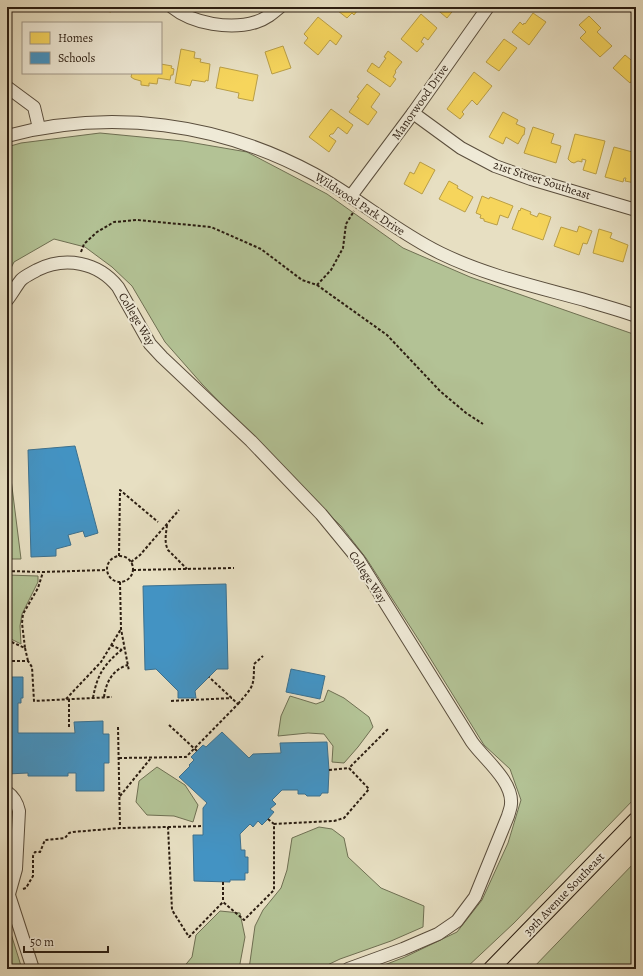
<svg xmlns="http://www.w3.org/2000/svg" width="643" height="976" viewBox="0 0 643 976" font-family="Alegreya,serif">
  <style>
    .green { fill: #b3c295; stroke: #6f7053 }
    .homes { fill: #f6d55c; stroke: #b99e46 }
    .schools { fill: #4393c3; stroke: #3c708e }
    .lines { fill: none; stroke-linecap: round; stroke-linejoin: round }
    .minor-casing { stroke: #5a4e3d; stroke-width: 14 }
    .major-casing { stroke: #2b1d11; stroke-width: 17 }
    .path { stroke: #2b1d11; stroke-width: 2; stroke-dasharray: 3 2; stroke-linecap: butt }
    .minor { stroke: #efead7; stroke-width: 12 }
    .major { stroke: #e7dfc2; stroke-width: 15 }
    .labels { text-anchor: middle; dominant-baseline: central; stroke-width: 4; stroke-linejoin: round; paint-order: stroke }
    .street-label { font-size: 12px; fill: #2b1d11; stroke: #efead7 }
  </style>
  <rect width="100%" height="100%" fill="#e7dfc2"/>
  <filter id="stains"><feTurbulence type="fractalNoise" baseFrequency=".005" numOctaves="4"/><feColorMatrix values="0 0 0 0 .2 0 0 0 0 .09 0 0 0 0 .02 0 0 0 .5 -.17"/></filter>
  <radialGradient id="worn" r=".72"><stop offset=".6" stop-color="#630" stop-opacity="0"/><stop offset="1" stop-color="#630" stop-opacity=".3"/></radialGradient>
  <!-- green -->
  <g class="green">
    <path d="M 100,133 L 183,141 L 247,152 L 327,194 L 403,248 L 470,277 L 636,335 L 636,797 L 514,923 L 465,969 L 374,969 L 405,957 L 457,932 L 482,900 L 508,843 L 521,800 L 510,769 L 484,745 L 422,645 L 366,558 L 341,526 L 298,484 L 202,384 L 165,342 L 132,286 L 112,267 L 85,247 L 54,239 L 14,262 L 7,276 L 7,147 L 21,143 Z"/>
    <path d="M 7,447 L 21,559 L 7,559 Z"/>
    <path d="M 7,575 L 38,576 L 38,582 L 22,614 L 20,626 L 21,644 L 7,637 Z"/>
    <path d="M 328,690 L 344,698 L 369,717 L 373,727 L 358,747 L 344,763 L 332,762 L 333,746 L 324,734 L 308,733 L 278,736 L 281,716 L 290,696 L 316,704 L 324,701 Z"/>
    <path d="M 157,767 L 185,785 L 198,805 L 193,822 L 174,816 L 147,815 L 136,802 L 139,781 Z"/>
    <path d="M 319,827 L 332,829 L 344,838 L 348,857 L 381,888 L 424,906 L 423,927 L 391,941 L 340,959 L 319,969 L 249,969 L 255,926 L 263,910 L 281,888 L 287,870 L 292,838 Z"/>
    <path d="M 636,861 L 636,969 L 532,969 Z"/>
    <path d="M 220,911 L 240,913 L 245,937 L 239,969 L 182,969 L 192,957 L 196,935 Z"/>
    <path d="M 7,921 L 22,969 L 7,969 Z"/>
  </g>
  <!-- homes -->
  <g class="homes">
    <path d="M 89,7 L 112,7 L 111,12 L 89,8 Z"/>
    <path d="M 333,7 L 360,7 L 354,15 L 352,13 L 347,18 Z"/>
    <path d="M 434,7 L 456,7 L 447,18 Z"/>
    <path d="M 533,13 L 546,22 L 529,45 L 512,32 L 520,22 L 523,25 L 524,23 L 525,24 Z"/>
    <path d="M 421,14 L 437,28 L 428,40 L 424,37 L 421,42 L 424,44 L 417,52 L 401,39 Z"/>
    <path d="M 589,16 L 601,28 L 597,32 L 612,46 L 600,57 L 580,38 L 586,32 L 579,25 Z"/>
    <path d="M 318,17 L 342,36 L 336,45 L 330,40 L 318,55 L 304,43 L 308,38 L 304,34 Z"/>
    <path d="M 504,39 L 517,48 L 499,71 L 486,62 Z"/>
    <path d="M 283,46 L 291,68 L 272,74 L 265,52 Z"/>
    <path d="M 181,49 L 195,52 L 194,58 L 201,59 L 200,62 L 210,64 L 208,81 L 206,80 L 205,82 L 192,80 L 190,86 L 175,83 Z"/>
    <path d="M 388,51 L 402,62 L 395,71 L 396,72 L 393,77 L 396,79 L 390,87 L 367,71 L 372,63 L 379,68 L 386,58 L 384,57 Z"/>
    <path d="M 625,55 L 636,64 L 636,80 L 634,78 L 630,83 L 613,68 Z"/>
    <path d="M 161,64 L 172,66 L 171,68 L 174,69 L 173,75 L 171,75 L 170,80 L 158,78 L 157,84 L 149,83 L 149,86 L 141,85 L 141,81 L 134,79 L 131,77 L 132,73 L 161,73 Z"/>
    <path d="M 220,67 L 258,75 L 253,101 L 238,98 L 239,93 L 216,88 Z"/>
    <path d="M 474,72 L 492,86 L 477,105 L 472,100 L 462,112 L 464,114 L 460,119 L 447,109 Z"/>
    <path d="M 367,84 L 380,94 L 371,107 L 377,112 L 368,125 L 349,112 L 359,98 L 357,97 Z"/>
    <path d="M 331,109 L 353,125 L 347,134 L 338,127 L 333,134 L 331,134 L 329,136 L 336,141 L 329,152 L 309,137 Z"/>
    <path d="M 503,112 L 518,120 L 516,124 L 525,128 L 524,135 L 523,135 L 518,144 L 506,137 L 503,144 L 489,137 Z"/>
    <path d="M 533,127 L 554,134 L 551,143 L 561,146 L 556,163 L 524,153 Z"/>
    <path d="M 575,134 L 605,141 L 596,174 L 583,170 L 586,160 L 582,159 L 582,162 L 578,161 L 574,163 L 571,162 L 568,159 Z"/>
    <path d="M 614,147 L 636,153 L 635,183 L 625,181 L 626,178 L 624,178 L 623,182 L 605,177 Z"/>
    <path d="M 420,162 L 435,170 L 422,194 L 404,184 L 410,172 L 414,174 Z"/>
    <path d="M 449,181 L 458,186 L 457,188 L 473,197 L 465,212 L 439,199 Z"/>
    <path d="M 482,196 L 489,199 L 490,197 L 513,206 L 508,218 L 500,215 L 497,225 L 484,221 L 484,219 L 480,218 L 481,215 L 476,213 Z"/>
    <path d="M 521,208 L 531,212 L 530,214 L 537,217 L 539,213 L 551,217 L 543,240 L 512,229 L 519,210 L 520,211 Z"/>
    <path d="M 579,226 L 592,231 L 587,244 L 583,243 L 579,255 L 554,246 L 561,227 L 577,232 Z"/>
    <path d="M 599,229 L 612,233 L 610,238 L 628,245 L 623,262 L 593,253 Z"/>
  </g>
  <!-- schools -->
  <g class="schools">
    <path d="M 75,446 L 98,533 L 85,537 L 83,531 L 68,535 L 71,545 L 56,549 L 56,556 L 31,557 L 28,450 Z"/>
    <path d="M 226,584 L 228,669 L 217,669 L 195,691 L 196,698 L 178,698 L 178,691 L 156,669 L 145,670 L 143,586 Z"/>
    <path d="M 291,669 L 325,676 L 320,699 L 286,692 Z"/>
    <path d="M 7,677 L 23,677 L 23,698 L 21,698 L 21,703 L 18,703 L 18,733 L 75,733 L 74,722 L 103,721 L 103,734 L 109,734 L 109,763 L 104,763 L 104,791 L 76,791 L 76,773 L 68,773 L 68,776 L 28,776 L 28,773 L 7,774 Z"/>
    <path d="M 222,732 L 249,758 L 253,754 L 281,753 L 280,743 L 327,742 L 329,770 L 328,793 L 322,793 L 320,796 L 307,796 L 305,794 L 298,794 L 298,790 L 282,790 L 272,800 L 276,804 L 270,809 L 274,812 L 268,819 L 262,825 L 258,821 L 253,827 L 250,824 L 240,834 L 241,850 L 245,850 L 245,857 L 248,857 L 248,873 L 245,873 L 245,880 L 230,880 L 230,882 L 194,881 L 193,835 L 203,835 L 203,808 L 207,803 L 179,777 L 190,766 L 189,765 L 194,760 L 191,757 L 203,745 L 206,747 Z"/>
  </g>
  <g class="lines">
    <!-- minor casing -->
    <g class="minor-casing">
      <g id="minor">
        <path d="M 172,7 C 193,24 231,30 256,22 C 266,19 273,13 280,7"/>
        <path d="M 635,7 L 636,8"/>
        <path d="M 7,87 L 34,107 L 39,128"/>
        <path d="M 413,113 L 461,148 L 495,166 L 531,179 L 636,210"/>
        <path d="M 7,136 C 111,108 220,123 314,174 C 358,198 395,231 440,253 C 487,276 538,287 588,301 C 604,306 620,310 636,316"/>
        <path d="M 351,196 L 413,113 L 488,7"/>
        <path d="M 7,300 C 12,294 16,286 21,280 C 25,276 32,273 37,270 C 65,256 98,262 118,287 L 150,344 L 162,357 L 251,441 L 321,514 L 358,559 L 472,742 C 484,759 513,781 511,804 C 511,808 509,812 508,816 L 475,897 L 457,921 L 438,934 L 403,949 L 348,969"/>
        <path d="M 7,792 C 14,797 17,802 19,811 L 16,869 L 9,894"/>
        <path d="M 7,889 L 33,969"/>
      </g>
    </g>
    <!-- major casing -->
    <g class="major-casing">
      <path id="major" d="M 491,969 L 636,820"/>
    </g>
    <!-- path -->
    <g class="path">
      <path d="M 81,252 L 84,244 L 97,232 L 114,222 L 137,220 L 211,227 L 261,249 L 302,280 L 317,285 L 331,270 L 343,248 L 346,224 L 354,211"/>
      <path d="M 317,285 L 387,335 L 440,391 L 466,413 L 483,424"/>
      <path d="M 167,525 C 166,534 164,542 168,550 L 187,569"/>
      <circle cx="120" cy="569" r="13"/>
      <path d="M 119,556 L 120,490 L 158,522"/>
      <path d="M 131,562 L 140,555 L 179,510"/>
      <path d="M 133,570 L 234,568"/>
      <path d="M 7,571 L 43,572 L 106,570"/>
      <path d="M 120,582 L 121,629 L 129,671"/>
      <path d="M 7,640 L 25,648 L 22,623 L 23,614 L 38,588 L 43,572"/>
      <path d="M 111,645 L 122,650"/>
      <path d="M 25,648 L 28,661"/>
      <path d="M 7,661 L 28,661 L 32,667 L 34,701 L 112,697"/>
      <path d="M 104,697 C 106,682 113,669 128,665"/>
      <path d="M 93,698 C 97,674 105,663 124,648"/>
      <path d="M 66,699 L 101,662 L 121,629"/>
      <path d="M 69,699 L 69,727"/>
      <path d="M 171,701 L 232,698"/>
      <path d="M 238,704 C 253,686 254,688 254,664 L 263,656"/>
      <path d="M 169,725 L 197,751"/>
      <path d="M 118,727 L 120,828"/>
      <path d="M 119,758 L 186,757 L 238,704 L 209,677"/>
      <path d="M 329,770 L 349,768"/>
      <path d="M 120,796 L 151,758"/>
      <path d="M 268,819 L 274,824"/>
      <path d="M 168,827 L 203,826"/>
      <path d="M 223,882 L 223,902"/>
      <path d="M 23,889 L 26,888 L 33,876 L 33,856 L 35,852 L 40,852 L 45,840 L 65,838 L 69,833 L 73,832 L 120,828 L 168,827 L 172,910 L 189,937 L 223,902 L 244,920 L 274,890 L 274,824 L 334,821 L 344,818 L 369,789 L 349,768 L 388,729"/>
    </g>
    <!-- minor -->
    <use href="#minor" class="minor"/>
    <!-- major -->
    <use href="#major" class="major"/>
  </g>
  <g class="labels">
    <!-- street labels -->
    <g class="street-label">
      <text transform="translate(420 102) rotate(-55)">Manorwood Drive</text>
      <text transform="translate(542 180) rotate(18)">21st Street Southeast</text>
      <text transform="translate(360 204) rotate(33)">Wildwood Park Drive</text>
      <text transform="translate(137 319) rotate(59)">College Way</text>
      <text transform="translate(368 577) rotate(57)">College Way</text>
      <text transform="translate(564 894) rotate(-46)">39th Avenue Southeast</text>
    </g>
  </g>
  <!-- margin -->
  <rect width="643" height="976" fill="none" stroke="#e7dfc2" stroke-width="24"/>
  <rect x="8" y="8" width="627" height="960" fill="none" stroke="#2b1d11" stroke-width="2"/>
  <rect x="12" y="12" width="619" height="952" fill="none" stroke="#2b1d11"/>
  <!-- legend -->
  <rect x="22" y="22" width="140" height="52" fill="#efead7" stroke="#a19888"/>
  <rect x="30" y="32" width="20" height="12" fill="#f6d55c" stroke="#a19888"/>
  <text x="58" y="42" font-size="12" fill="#2b1d11">Homes</text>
  <rect x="30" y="52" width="20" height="12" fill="#4393c3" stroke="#a19888"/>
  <text x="58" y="62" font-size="12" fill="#2b1d11">Schools</text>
  <!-- scale -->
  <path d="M24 946v6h84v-6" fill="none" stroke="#2b1d11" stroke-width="2"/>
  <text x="30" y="946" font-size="12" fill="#2b1d11" stroke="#efead7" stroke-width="3" paint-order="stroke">50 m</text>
  <rect width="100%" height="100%" filter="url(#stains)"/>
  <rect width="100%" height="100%" fill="url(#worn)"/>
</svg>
